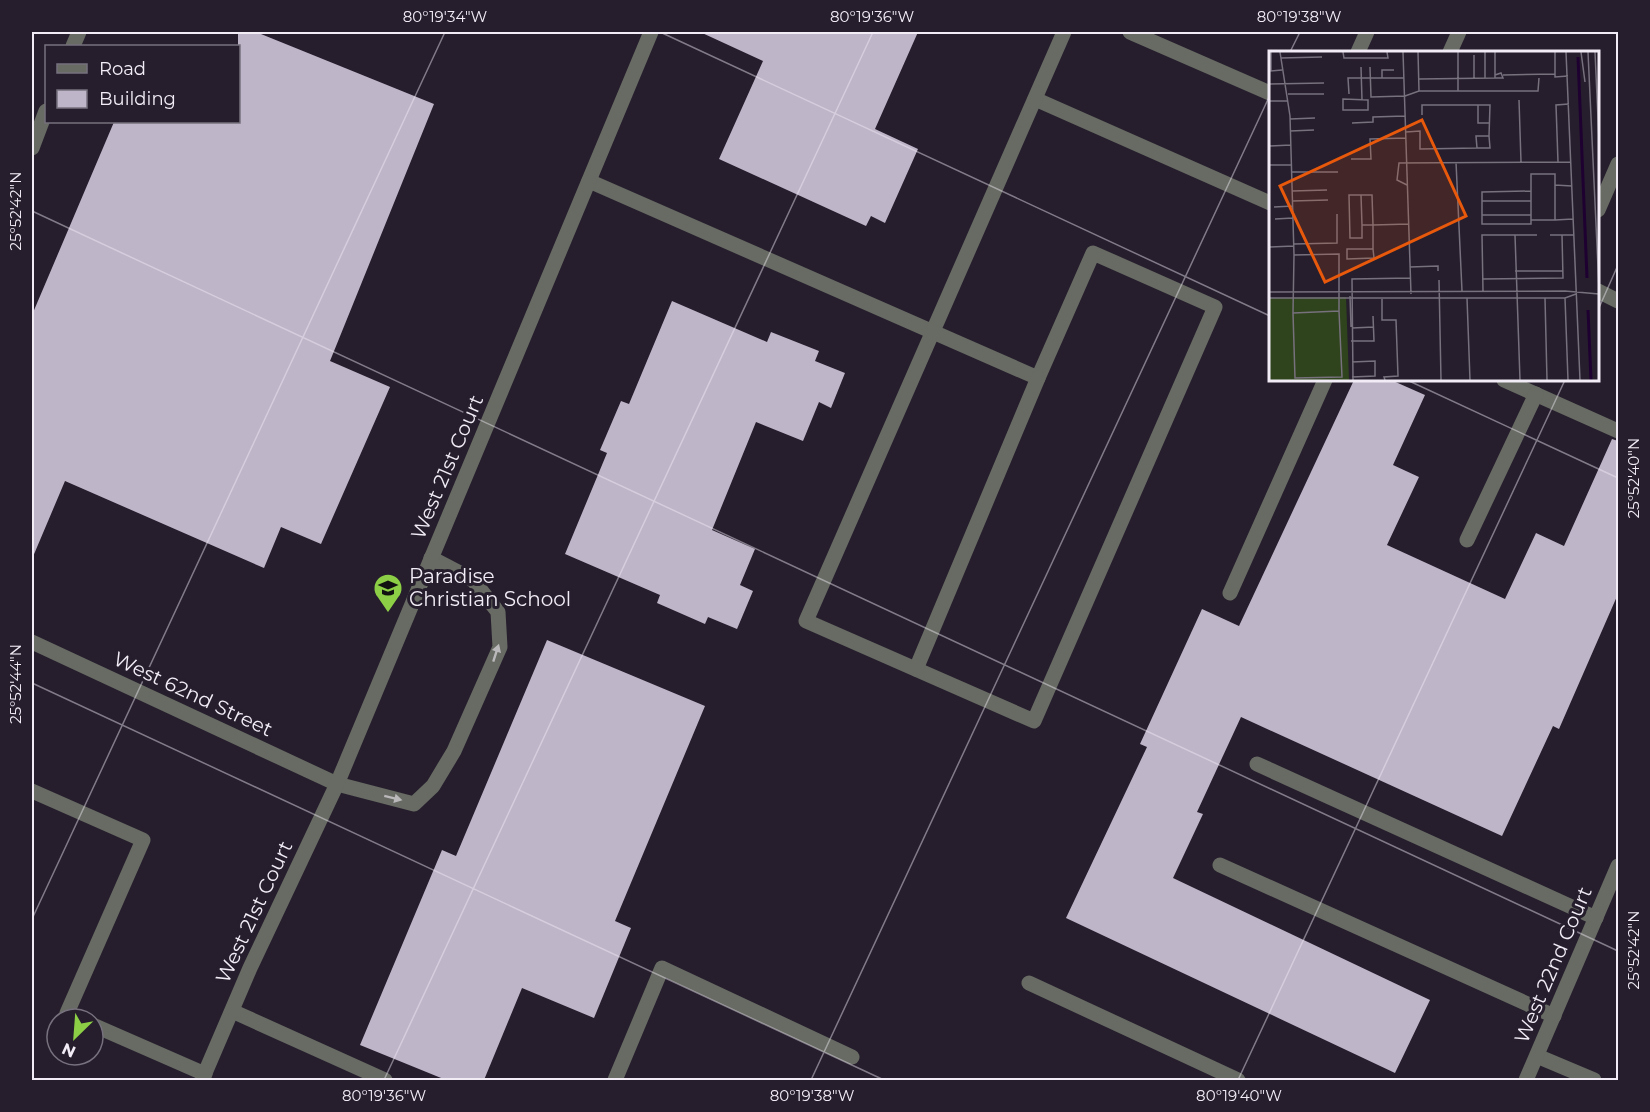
<svg xmlns="http://www.w3.org/2000/svg" width="1650" height="1112" viewBox="0 0 1650 1112" font-family="Montserrat,sans-serif">
  <style>
    .building { fill: #bfb5c9 }
    .lines { fill: none; stroke-linecap: round; stroke-linejoin: round }
    .minor { stroke: #676b63; stroke-width: 15 }
    .oneway { fill: #bab8bb }
    .ticks { fill: none; stroke: #f1ecf6; stroke-width: 1.5; stroke-opacity: 0.45 }
    .labels { text-anchor: middle; dominant-baseline: central; stroke-width: 6; stroke-linejoin: round; paint-order: stroke }
    .street-label { font-size: 20px; fill: #f1ecf6; stroke: #261e2d }
    .poi-label { font-size: 20px; fill: #f1ecf6; stroke: #261e2d; text-anchor: start }
    .inset-river { fill: none; stroke: #1f0131; stroke-width: 3 }
    .inset-road { fill: none; stroke: #77707d; stroke-width: 1.5 }
    .view { fill: #e8590c; fill-opacity: 0.15; stroke: #e8590c; stroke-width: 3 }
    .inset-edge { fill: none; stroke: #f1ecf6; stroke-width: 3 }
    .neatline { fill: none; stroke: #f1ecf6; stroke-width: 2 }
    .ticks-label { font-size: 15px; text-anchor: middle; fill: #f1ecf6 }
  </style>
  <rect width="100%" height="100%" fill="#261e2d"/>
  <!-- building -->
  <g class="building">
    <path d="M 238,32 L 256,32 L 434,104 L 330,361 L 390,387 L 321,544 L 281,527 L 264,568 L 65,481 L 32,559 L 32,315 L 114,122 L 238,122 Z"/>
    <path d="M 700,32 L 918,32 L 875,129 L 918,149 L 885,223 L 871,216 L 866,226 L 719,159 L 763,61 Z"/>
    <path d="M 672,301 L 767,342 L 771,332 L 819,351 L 815,361 L 845,373 L 831,408 L 819,402 L 803,441 L 756,422 L 712,530 L 755,549 L 740,585 L 753,591 L 737,629 L 708,617 L 705,624 L 657,603 L 660,595 L 565,554 L 607,453 L 600,450 L 621,401 L 629,404 Z"/>
    <path d="M 1354,380 L 1391,380 L 1425,395 L 1393,465 L 1419,477 L 1387,545 L 1505,599 L 1536,533 L 1564,546 L 1612,439 L 1618,441 L 1618,594 L 1559,729 L 1553,726 L 1502,836 L 1241,717 L 1197,812 L 1203,814 L 1173,878 L 1430,1000 L 1395,1073 L 1066,918 L 1147,747 L 1140,744 L 1202,609 L 1239,626 Z"/>
    <path d="M 547,640 L 705,706 L 615,921 L 631,928 L 594,1018 L 522,988 L 484,1080 L 446,1080 L 360,1045 L 442,850 L 456,856 Z"/>
  </g>
  <g class="lines">
    <!-- minor -->
    <g class="minor">
      <path d="M 1130,32 L 1270,93"/>
      <path d="M 73,46 L 79,32"/>
      <path d="M 1358,52 L 1367,32"/>
      <path d="M 1450,52 L 1459,32"/>
      <path d="M 1035,99 L 1270,203"/>
      <path d="M 32,148 L 46,111"/>
      <path d="M 589,181 L 1038,378 L 1093,253 L 1215,307 L 1034,721 L 806,621 L 1064,32"/>
      <path d="M 1598,210 L 1618,164"/>
      <path d="M 1598,291 L 1618,301"/>
      <path d="M 1504,380 L 1618,431"/>
      <path d="M 1467,540 L 1536,394"/>
      <path d="M 1230,593 L 1325,380"/>
      <path d="M 32,642 L 337,784 L 414,804 L 433,786 L 454,751 L 500,647 L 498,612 L 473,580 L 431,558"/>
      <path d="M 916,669 L 1038,378"/>
      <path d="M 1257,764 L 1596,918"/>
      <path d="M 32,791 L 143,840 L 67,1013 L 80,1019"/>
      <path d="M 1220,865 L 1554,1016"/>
      <path d="M 1029,983 L 1238,1080"/>
      <path d="M 232,1011 L 385,1080"/>
      <path d="M 93,1025 L 205,1074"/>
      <path d="M 1537,1056 L 1594,1080"/>
      <path d="M 202,1080 L 250,968 L 337,784 L 651,32"/>
      <path d="M 615,1080 L 662,968 L 852,1057"/>
      <path d="M 1526,1080 L 1618,866"/>
    </g>
  </g>
  <!-- one-way arrows -->
  <defs><path id="oneway-solid" d="M-6-.8H1V-3.2L6.5 0L1 3.2V.8H-6Z" transform="scale(1.5)"/></defs>
  <g class="oneway">
    <use href="#oneway-solid" transform="translate(496 653) rotate(-72)"/>
    <use href="#oneway-solid" transform="translate(393 798) rotate(14)"/>
  </g>
  <!-- ticks -->
  <path class="ticks" d="M 660,32 L 1270,316M 1290,52 L 1300,32M 32,211 L 1618,951M 1598,310 L 1618,265M 1407,380 L 1618,478M 32,683 L 884,1080M 32,919 L 445,32M 384,1080 L 873,32M 811,1080 L 1270,95M 1238,1080 L 1565,380"/>
  <!-- icons -->
  <defs>
    <g id="school-pin" transform="scale(1.5)"><path d="M0 17L-7.5 6A9.5 9.5 0 1 1 7.5 6Z" fill="#8cce45" stroke="#261e2d"/><path d="M0-5L7-2L0 1L-7-2ZM-4 1L0 2.5L4 1V4Q0 6-4 4Z" fill="#111"/></g>
  </defs>
  <g fill-rule="evenodd">
    <use href="#school-pin" x="388" y="588"/>
  </g>
  <g class="labels">
    <!-- street labels -->
    <g class="street-label">
      <text transform="translate(447 467) rotate(-67)">West 21st Court</text>
      <text transform="translate(193 694) rotate(25)">West 62nd Street</text>
      <text transform="translate(254 912) rotate(-65)">West 21st Court</text>
      <text transform="translate(1553 965) rotate(-67)">West 22nd Court</text>
    </g>
    <!-- poi labels -->
    <g class="poi-label">
      <text x="409" y="576">Paradise<tspan x="409" dy="23">Christian School</tspan></text>
    </g>
  </g>
  <!-- overview -->
  <g transform="translate(1269 51)">
    <rect width="330" height="330" fill="#261e2d"/>
    <path d="M 77,246 L 80,329 L 0,329 L 0,247 Z" fill="#2f441c"/>
    <path class="inset-river" d="M 309,6 L 318,227M 319,259 L 322,329"/>
    <path class="inset-road" d="M 2,1 L 2,20 L 13,19M 11,1 L 21,65 L 25,204 L 24,262 L 26,327 L 73,326 L 70,260 L 24,262M 74,1 L 75,7 L 119,7 L 118,1M 134,1 L 142,243M 149,1 L 150,40M 189,1 L 189,40M 216,1 L 216,27M 226,1 L 226,27 L 234,27 L 232,22 L 226,24M 286,1 L 286,26 L 299,25M 297,1 L 311,329M 312,1 L 316,31M 319,1 L 330,238M 326,1 L 330,90M 205,4 L 205,27M 12,7 L 53,6M 92,16 L 93,49M 101,16 L 102,46 L 136,45 L 150,40 L 269,40 L 270,27M 234,24 L 286,23M 113,27 L 113,19 L 125,19M 150,28 L 226,27M 0,33 L 55,32M 19,43 L 55,43M 80,43 L 79,27 L 135,27M 74,48 L 99,49 L 99,59 L 74,59 ZM 250,49 L 252,111M 0,50 L 19,50M 209,54 L 209,72 L 220,72M 153,64 L 153,54 L 221,54 L 220,85M 21,68 L 46,67M 83,72 L 104,71 L 104,66 L 136,65M 21,80 L 45,79M 137,81 L 151,80 L 151,98 L 208,97 L 207,85 L 220,85 L 221,97 L 208,97M 0,95 L 22,94M 82,108 L 102,108 L 101,88 L 137,87M 187,111 L 193,240M 289,111 L 287,54 L 300,53M 0,114 L 22,114M 23,121 L 69,121M 138,134 L 128,129 L 130,112 L 302,111M 286,134 L 286,123 L 262,123 L 262,169 L 286,169 L 286,134 L 303,135M 23,140 L 58,139M 262,140 L 213,141 L 213,173 L 262,173 L 262,169M 92,144 L 93,174M 23,150 L 59,149M 213,150 L 262,150M 5,156 L 24,155M 213,164 L 262,164M 6,168 L 24,167M 286,169 L 304,168M 281,184 L 305,184M 25,193 L 68,192 L 68,163M 0,196 L 25,195M 104,198 L 78,198 L 78,208 L 105,207 L 104,198 L 104,174 L 103,144 L 80,144 L 81,187 L 93,187 L 93,174 L 104,174 L 140,173M 25,204 L 70,203 L 70,260M 141,216 L 169,215 L 169,220M 246,220 L 294,220M 213,228 L 294,227 L 293,184M 170,229 L 172,329M 214,240 L 213,184 L 246,184M 0,241 L 296,240 L 330,243M 81,245 L 82,276M 0,247 L 296,247 L 307,243M 198,247 L 201,329M 276,247 L 278,329M 296,247 L 299,329M 113,248 L 113,269 L 127,269 L 129,325 L 115,326 L 116,329M 83,277 L 105,276M 82,290 L 105,290 L 104,265M 83,311 L 106,310 L 106,325 L 83,326M 84,329 L 83,228 L 142,227M 251,329 L 246,184 L 268,184"/>
    <path class="view" d="M 153,69 L 197,165 L 56,231 L 11,135 Z"/>
    <rect width="330" height="330" class="inset-edge"/>
  </g>
  <!-- border -->
  <rect width="1650" height="1112" fill="none" stroke="#261e2d" stroke-width="66"/>
  <!-- legend -->
  <rect x="45" y="45" width="195" height="78" fill="#261e2d" stroke="#77707d" stroke-width="1.5"/>
  <rect x="57" y="64" width="30" height="9" fill="#676b63" stroke="#77707d" stroke-width="1.5"/>
  <text x="99" y="75" font-size="18" fill="#f1ecf6">Road</text>
  <rect x="57" y="90" width="30" height="18" fill="#bfb5c9" stroke="#77707d" stroke-width="1.5"/>
  <text x="99" y="105" font-size="18" fill="#f1ecf6">Building</text>
  <!-- north arrow -->
  <g transform="translate(75 1037) rotate(205)"><circle r="28" fill="#261e2d" stroke="#77707d" stroke-width="1.5"/>
  <path d="M0-4.5L10 22L0 15L-10 22Z" fill="#8cce45"/>
  <text y="-9" font-size="16" font-weight="bold" text-anchor="middle" fill="#f1ecf6">N</text>
  </g>
  <rect x="33" y="33" width="1584" height="1046" class="neatline"/>
  <g class="ticks-label">
    <text x="445" y="22">80°19'34"W</text>
    <text x="872" y="22">80°19'36"W</text>
    <text x="1299" y="22">80°19'38"W</text>
    <text transform="translate(16 211) rotate(-90)" y="5">25°52'42"N</text>
    <text transform="translate(1634 478) rotate(-90)" y="5">25°52'40"N</text>
    <text transform="translate(16 684) rotate(-90)" y="5">25°52'44"N</text>
    <text transform="translate(1634 950) rotate(-90)" y="5">25°52'42"N</text>
    <text x="384" y="1101">80°19'36"W</text>
    <text x="812" y="1101">80°19'38"W</text>
    <text x="1239" y="1101">80°19'40"W</text>
  </g>
</svg>
